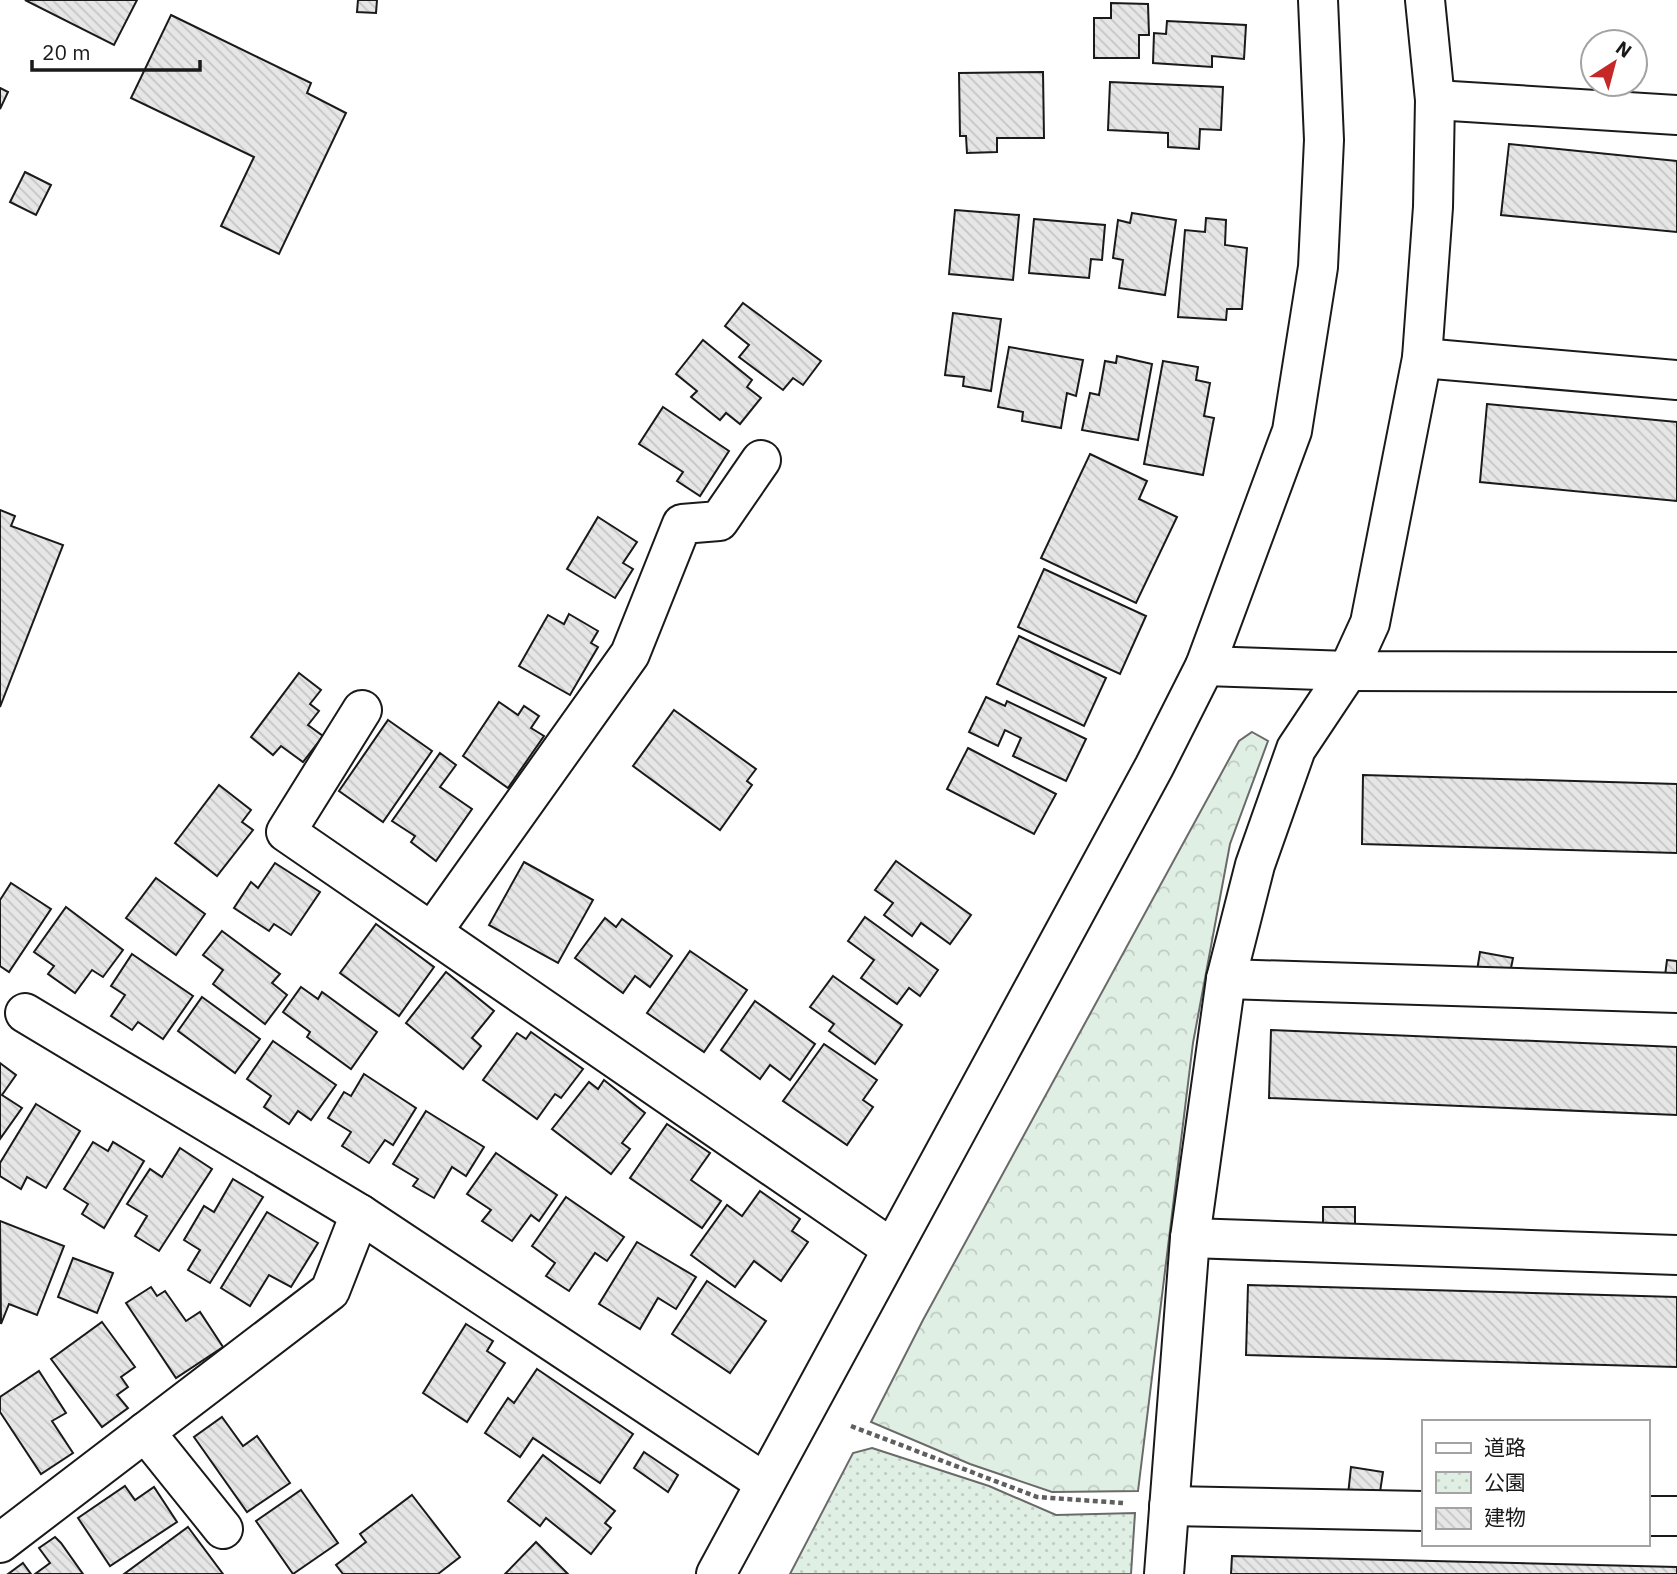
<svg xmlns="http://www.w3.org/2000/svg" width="1677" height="1574" viewBox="0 0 1677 1574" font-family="'IBM Plex Sans','Noto Sans JP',sans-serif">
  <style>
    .forest { fill: url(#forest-crowns); stroke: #6a6a6a; stroke-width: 2 }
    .park { fill: url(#park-dots); stroke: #6a6a6a; stroke-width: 2 }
    .building { fill: url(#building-back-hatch); stroke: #1a1a1a; stroke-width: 2 }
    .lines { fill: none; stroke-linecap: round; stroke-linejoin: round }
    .minor-casing { stroke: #1a1a1a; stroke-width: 42 }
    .path { stroke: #5f5f5f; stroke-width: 4.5; stroke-dasharray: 5 3.5; stroke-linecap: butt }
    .minor { stroke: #fff; stroke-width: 38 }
  </style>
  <defs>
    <pattern id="forest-crowns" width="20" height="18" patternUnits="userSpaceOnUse" patternTransform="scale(1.75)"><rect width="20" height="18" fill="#e0efe3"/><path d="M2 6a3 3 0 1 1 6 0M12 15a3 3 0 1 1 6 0" fill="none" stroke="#c0ccc2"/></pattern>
    <pattern id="park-dots" width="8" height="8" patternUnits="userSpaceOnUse" patternTransform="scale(1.75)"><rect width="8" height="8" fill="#e0efe3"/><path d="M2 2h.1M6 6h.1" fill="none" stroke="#c0ccc2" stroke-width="1.8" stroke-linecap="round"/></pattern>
    <pattern id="building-back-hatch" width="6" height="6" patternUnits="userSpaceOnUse" patternTransform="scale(1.75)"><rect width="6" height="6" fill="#e6e6e6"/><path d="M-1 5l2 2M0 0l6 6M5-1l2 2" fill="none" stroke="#c5c5c5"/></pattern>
  </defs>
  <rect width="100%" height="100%" fill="#fff"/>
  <!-- forest -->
  <path class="forest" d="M 1252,732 L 1268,741 L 1230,844 L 1193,1043 L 1138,1491 L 1052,1492 L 970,1464 L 871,1422 L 923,1320 L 1239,741 Z"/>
  <!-- park -->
  <path class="park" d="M 872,1448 L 989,1486 L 1056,1515 L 1135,1513 L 1131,1574 L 790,1574 L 853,1453 Z"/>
  <!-- building -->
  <g class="building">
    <path d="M 25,0 L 137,0 L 114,45 Z"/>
    <path d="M 358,0 L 377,0 L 376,13 L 357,12 Z"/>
    <path d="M 1111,3 L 1148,4 L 1149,35 L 1139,35 L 1139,58 L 1094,58 L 1094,18 L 1111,18 Z"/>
    <path d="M 171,15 L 311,83 L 307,93 L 346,113 L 279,254 L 221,226 L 254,157 L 131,98 Z"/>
    <path d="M 1167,21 L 1246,25 L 1244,59 L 1212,56 L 1212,67 L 1153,63 L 1154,33 L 1166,34 Z"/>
    <path d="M 1043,72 L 1044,138 L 997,138 L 997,152 L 967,153 L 966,136 L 960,136 L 959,73 Z"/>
    <path d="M 1110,82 L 1223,87 L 1221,130 L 1200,129 L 1199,149 L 1168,147 L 1168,133 L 1108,130 Z"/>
    <path d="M 0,88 L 8,92 L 0,109 Z"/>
    <path d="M 1509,144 L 1677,161 L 1677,232 L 1501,215 Z"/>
    <path d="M 25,172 L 51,185 L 36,215 L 10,202 Z"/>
    <path d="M 955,210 L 1019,215 L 1013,280 L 949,274 Z"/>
    <path d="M 1132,213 L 1176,220 L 1165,295 L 1119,288 L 1123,260 L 1113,258 L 1118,220 L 1130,223 Z"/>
    <path d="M 1206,218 L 1226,220 L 1225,245 L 1247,248 L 1242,309 L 1227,309 L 1226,320 L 1178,317 L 1185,230 L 1205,232 Z"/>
    <path d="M 1034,219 L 1105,225 L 1102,260 L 1091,259 L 1089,278 L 1029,273 Z"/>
    <path d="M 743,303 L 821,361 L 803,385 L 793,378 L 783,390 L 739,357 L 749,345 L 725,326 Z"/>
    <path d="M 953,313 L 1001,319 L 991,391 L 963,386 L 964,377 L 945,375 Z"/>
    <path d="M 703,340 L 752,380 L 747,387 L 761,398 L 740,424 L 726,413 L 720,420 L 691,397 L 697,391 L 676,374 Z"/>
    <path d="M 1009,347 L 1083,360 L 1076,396 L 1067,393 L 1061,428 L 1022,421 L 1023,412 L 998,407 Z"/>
    <path d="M 1117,356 L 1152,364 L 1138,440 L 1082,430 L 1090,393 L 1099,395 L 1105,361 L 1116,363 Z"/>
    <path d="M 1163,361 L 1198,367 L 1196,380 L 1210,383 L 1204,416 L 1214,418 L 1203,475 L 1144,464 Z"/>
    <path d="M 1487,404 L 1677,422 L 1677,501 L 1480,482 Z"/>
    <path d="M 663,407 L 729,451 L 700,496 L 677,481 L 683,472 L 639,444 Z"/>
    <path d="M 1090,454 L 1147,481 L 1139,499 L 1177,517 L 1136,603 L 1041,558 Z"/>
    <path d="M 0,510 L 15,516 L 11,526 L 63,545 L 0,707 Z"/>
    <path d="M 598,517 L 637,542 L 623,563 L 633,569 L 615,598 L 567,569 Z"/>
    <path d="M 1044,569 L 1146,616 L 1120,674 L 1018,627 Z"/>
    <path d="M 569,614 L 598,631 L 591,643 L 598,647 L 570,695 L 519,666 L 548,615 L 564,624 Z"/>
    <path d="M 1019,636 L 1106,678 L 1084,726 L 997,684 Z"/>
    <path d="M 299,673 L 321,690 L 310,704 L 319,711 L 308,725 L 323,736 L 303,762 L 281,746 L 273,755 L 251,737 Z"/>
    <path d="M 986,697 L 1005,706 L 1007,701 L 1086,739 L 1066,781 L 1013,756 L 1021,738 L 1005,730 L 998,746 L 969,732 Z"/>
    <path d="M 499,702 L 518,715 L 524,706 L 539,716 L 531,728 L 544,736 L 508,788 L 463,756 Z"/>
    <path d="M 674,710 L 756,769 L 747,781 L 752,785 L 720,830 L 633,766 Z"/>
    <path d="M 388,720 L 432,751 L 383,822 L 339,791 Z"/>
    <path d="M 968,748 L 1056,794 L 1034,834 L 947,789 Z"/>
    <path d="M 440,753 L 456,765 L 440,787 L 472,809 L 436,861 L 411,842 L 415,836 L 392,821 Z"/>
    <path d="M 1363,775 L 1677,784 L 1677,853 L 1362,844 Z"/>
    <path d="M 219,785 L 251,810 L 242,822 L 253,830 L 217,876 L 175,843 Z"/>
    <path d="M 896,861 L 971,915 L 950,944 L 921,923 L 912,936 L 884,915 L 893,903 L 875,890 Z"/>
    <path d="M 524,862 L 593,900 L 558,963 L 489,925 Z"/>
    <path d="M 275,863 L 320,892 L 291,935 L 274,924 L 269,931 L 234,908 L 251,882 L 258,888 Z"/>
    <path d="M 156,878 L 205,914 L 176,955 L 126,918 Z"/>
    <path d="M 11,883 L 51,909 L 9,972 L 0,966 L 0,900 Z"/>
    <path d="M 66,907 L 123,950 L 103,977 L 92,970 L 75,993 L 48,974 L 54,966 L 34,952 Z"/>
    <path d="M 865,917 L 938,970 L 920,996 L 909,988 L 897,1004 L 861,978 L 874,960 L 848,941 Z"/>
    <path d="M 605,918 L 616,927 L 622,919 L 672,956 L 650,987 L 635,976 L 623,993 L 575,958 Z"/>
    <path d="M 376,924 L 434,967 L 399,1016 L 340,973 Z"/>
    <path d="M 222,931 L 280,974 L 272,983 L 287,995 L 265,1024 L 213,984 L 223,970 L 203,955 Z"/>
    <path d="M 690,951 L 747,990 L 704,1052 L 647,1013 Z"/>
    <path d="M 1480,952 L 1513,958 L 1508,983 L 1476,977 Z"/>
    <path d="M 132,954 L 193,996 L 163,1039 L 138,1022 L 132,1030 L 111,1016 L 125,995 L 111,986 Z"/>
    <path d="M 1667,960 L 1677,961 L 1677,986 L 1664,984 Z"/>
    <path d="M 446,972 L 494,1011 L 472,1038 L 481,1046 L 463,1069 L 406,1023 Z"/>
    <path d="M 833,976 L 902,1025 L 875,1064 L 829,1031 L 834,1024 L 810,1007 Z"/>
    <path d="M 301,987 L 318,999 L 322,992 L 377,1032 L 351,1069 L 307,1037 L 310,1032 L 283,1012 Z"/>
    <path d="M 202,997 L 260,1039 L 235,1073 L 178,1031 Z"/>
    <path d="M 755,1001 L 815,1044 L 790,1080 L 770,1065 L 760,1079 L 721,1050 Z"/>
    <path d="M 1271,1030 L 1677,1047 L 1677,1115 L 1269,1098 Z"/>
    <path d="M 531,1032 L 583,1069 L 561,1098 L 555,1094 L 537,1119 L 483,1080 L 517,1033 L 526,1039 Z"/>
    <path d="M 273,1041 L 336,1085 L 311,1120 L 298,1111 L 289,1124 L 264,1107 L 271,1096 L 247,1079 Z"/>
    <path d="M 824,1044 L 877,1080 L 863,1100 L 873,1107 L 847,1145 L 783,1101 Z"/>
    <path d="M 0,1063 L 16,1075 L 2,1095 L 22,1108 L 0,1139 Z"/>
    <path d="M 364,1074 L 416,1108 L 393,1145 L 385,1140 L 369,1163 L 342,1146 L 351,1132 L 328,1118 L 344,1092 L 351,1096 Z"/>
    <path d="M 604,1080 L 645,1113 L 622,1143 L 630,1149 L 611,1174 L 552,1129 L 589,1082 L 598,1089 Z"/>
    <path d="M 36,1104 L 80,1131 L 46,1188 L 27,1177 L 21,1189 L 0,1176 L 0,1163 Z"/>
    <path d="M 426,1111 L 484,1147 L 466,1176 L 452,1167 L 434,1198 L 413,1186 L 418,1179 L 393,1164 Z"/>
    <path d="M 667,1124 L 710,1153 L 691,1180 L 721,1201 L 702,1228 L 630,1178 Z"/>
    <path d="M 93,1142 L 108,1151 L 113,1142 L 144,1161 L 104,1228 L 82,1214 L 88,1204 L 64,1189 Z"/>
    <path d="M 180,1148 L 212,1169 L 159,1251 L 135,1236 L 147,1216 L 127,1204 L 150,1169 L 162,1177 Z"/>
    <path d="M 496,1153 L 557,1195 L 539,1221 L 531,1215 L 512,1241 L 482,1221 L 491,1210 L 467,1194 Z"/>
    <path d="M 233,1179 L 263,1197 L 210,1283 L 188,1270 L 200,1250 L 184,1240 L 204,1206 L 214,1212 Z"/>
    <path d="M 760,1191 L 800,1219 L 792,1231 L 808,1242 L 781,1281 L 754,1261 L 735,1287 L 691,1255 L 727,1205 L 742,1216 Z"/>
    <path d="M 566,1197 L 624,1237 L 607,1261 L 595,1253 L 569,1291 L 546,1276 L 555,1263 L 532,1246 Z"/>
    <rect x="1323" y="1207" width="32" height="35"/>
    <path d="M 267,1212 L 318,1243 L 291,1287 L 269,1275 L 250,1306 L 221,1288 Z"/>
    <path d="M 0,1221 L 64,1246 L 37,1315 L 9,1304 L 1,1324 Z"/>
    <path d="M 637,1242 L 696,1277 L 676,1309 L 658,1298 L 640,1329 L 599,1304 Z"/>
    <path d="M 73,1258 L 113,1273 L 97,1313 L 58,1297 Z"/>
    <path d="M 707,1281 L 766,1321 L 730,1373 L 672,1334 Z"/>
    <path d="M 1248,1285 L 1677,1297 L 1677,1367 L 1246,1355 Z"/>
    <path d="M 151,1287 L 157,1296 L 165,1291 L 186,1321 L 200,1312 L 223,1347 L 176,1378 L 126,1303 Z"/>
    <path d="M 102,1322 L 135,1367 L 121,1377 L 128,1387 L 117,1395 L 128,1408 L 102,1427 L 51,1359 Z"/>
    <path d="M 466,1324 L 493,1341 L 487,1351 L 505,1363 L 467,1422 L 423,1393 Z"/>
    <path d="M 537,1369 L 633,1434 L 600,1483 L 533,1438 L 520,1457 L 485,1433 L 508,1398 L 514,1403 Z"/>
    <path d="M 39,1371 L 66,1413 L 52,1421 L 73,1453 L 41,1474 L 0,1412 L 0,1397 Z"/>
    <path d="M 222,1417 L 243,1446 L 257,1436 L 290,1483 L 247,1512 L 194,1437 Z"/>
    <path d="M 644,1452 L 678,1475 L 668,1492 L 634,1468 Z"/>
    <path d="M 543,1455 L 615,1511 L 605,1523 L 611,1528 L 591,1554 L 546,1518 L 540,1526 L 508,1501 Z"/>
    <path d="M 1351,1467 L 1383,1472 L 1379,1499 L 1348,1495 Z"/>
    <path d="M 125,1486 L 135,1500 L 154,1487 L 177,1522 L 110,1566 L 78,1518 Z"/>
    <path d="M 301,1490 L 338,1543 L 293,1574 L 256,1521 Z"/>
    <path d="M 412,1495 L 460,1557 L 438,1574 L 343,1574 L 336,1565 L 366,1542 L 360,1534 Z"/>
    <path d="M 188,1527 L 223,1574 L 124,1574 Z"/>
    <path d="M 55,1537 L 61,1543 L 83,1574 L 35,1574 L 50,1563 L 39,1548 Z"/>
    <path d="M 536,1542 L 568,1574 L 505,1574 Z"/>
    <path d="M 1232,1556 L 1677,1567 L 1677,1574 L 1231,1574 Z"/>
    <path d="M 23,1563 L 31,1574 L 8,1574 Z"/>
  </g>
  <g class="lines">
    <!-- minor casing -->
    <g class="minor-casing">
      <g id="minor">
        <path d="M 1435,100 L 1677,115"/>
        <path d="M 1422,358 L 1677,380"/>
        <path d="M 1205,666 L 1348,671 L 1677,672"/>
        <path d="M 362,710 L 286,832 L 891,1248"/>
        <path d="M 432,932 L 630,654 L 682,524 L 719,521 L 761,460"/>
        <path d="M 1226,979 L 1677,993"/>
        <path d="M 25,1013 L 360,1214 L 765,1483"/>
        <path d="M 1190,1238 L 1677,1255"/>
        <path d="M 145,1432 L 223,1529"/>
        <path d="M 1169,1506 L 1423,1511"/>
        <path d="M 1647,1516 L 1677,1516"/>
        <path d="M 0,1543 L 330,1291 L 360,1214"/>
        <path d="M 716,1574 L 1154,767 L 1205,666 L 1292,431 L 1318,267 L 1324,140 L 1318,0"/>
        <path d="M 1164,1574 L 1190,1238 L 1226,979 L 1255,865 L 1296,749 L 1348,671 L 1370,623 L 1422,358 L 1433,207 L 1435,100 L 1425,0"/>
      </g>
    </g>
    <!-- path -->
    <path class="path" d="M 851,1426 L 1037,1497 L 1123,1503"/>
    <!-- minor -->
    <use href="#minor" class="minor"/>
  </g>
  <!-- legend -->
  <rect x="1422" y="1420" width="228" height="126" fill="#ffffff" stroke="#a3a3a3" stroke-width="2"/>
  <rect x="1436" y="1443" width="35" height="10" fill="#ffffff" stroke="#a3a3a3" stroke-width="2"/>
  <text x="1484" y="1455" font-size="21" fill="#1a1a1a">道路</text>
  <rect x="1436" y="1472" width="35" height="21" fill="url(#park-dots)" stroke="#a3a3a3" stroke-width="2"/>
  <text x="1484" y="1490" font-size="21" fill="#1a1a1a">公園</text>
  <rect x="1436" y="1508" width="35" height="21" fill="url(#building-back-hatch)" stroke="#a3a3a3" stroke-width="2"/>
  <text x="1484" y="1525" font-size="21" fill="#1a1a1a">建物</text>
  <!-- north arrow -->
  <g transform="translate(1614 63) rotate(36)"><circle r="33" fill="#ffffff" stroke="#a3a3a3" stroke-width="2"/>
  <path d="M0-5L12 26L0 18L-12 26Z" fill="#c62828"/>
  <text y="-10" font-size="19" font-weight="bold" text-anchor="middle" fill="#1a1a1a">N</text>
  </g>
  <!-- scale -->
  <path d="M32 60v10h168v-10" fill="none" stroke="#1a1a1a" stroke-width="3.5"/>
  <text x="42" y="60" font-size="21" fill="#1a1a1a" stroke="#ffffff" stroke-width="5" paint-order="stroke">20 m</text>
</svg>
